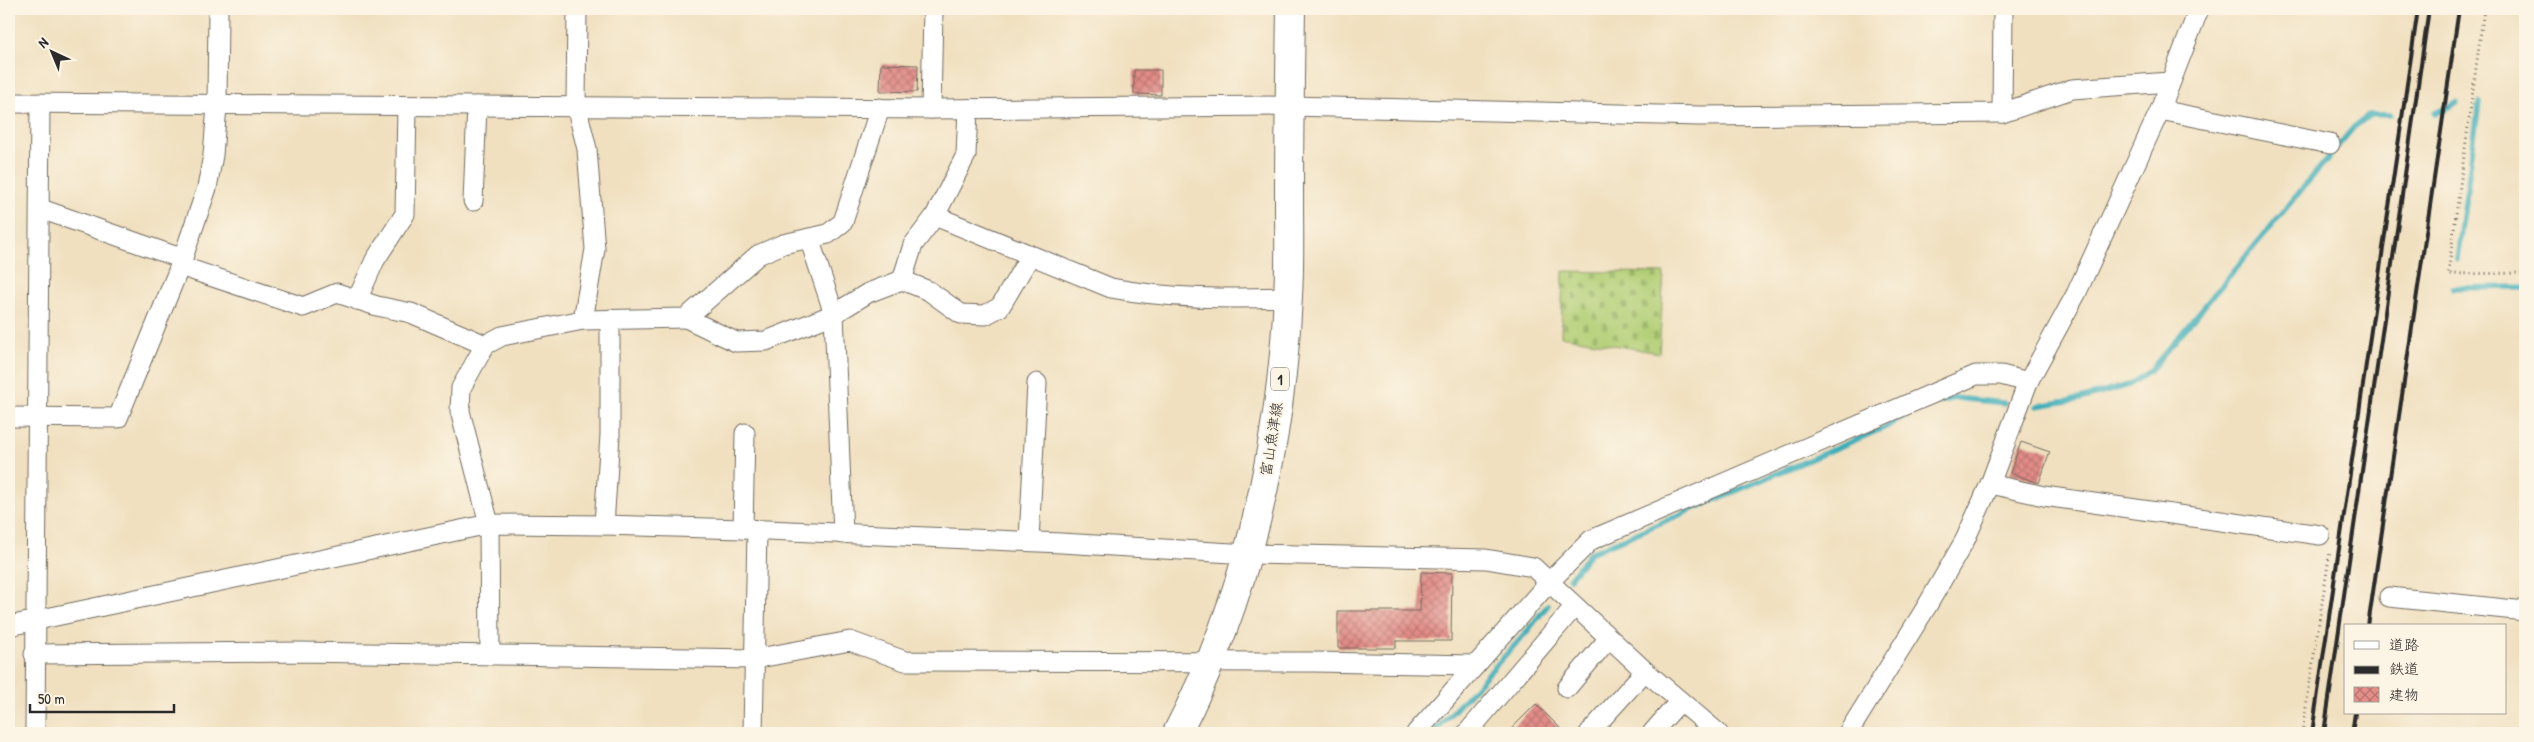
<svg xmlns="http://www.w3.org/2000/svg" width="2534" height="742" viewBox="0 0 2534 742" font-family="'Patrick Hand','Klee One',sans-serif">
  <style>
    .cemetery { fill: url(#cemetery-stones); stroke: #6e7d50 }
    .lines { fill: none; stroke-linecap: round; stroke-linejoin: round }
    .stream { stroke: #3eaeb9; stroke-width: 5.5 }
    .building { fill: url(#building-cross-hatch) }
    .street-casing { stroke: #706a5f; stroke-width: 21 }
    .primary-casing { stroke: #706a5f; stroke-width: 30 }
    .path { stroke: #706a5f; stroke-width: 3; stroke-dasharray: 1 4; stroke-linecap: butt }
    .street { stroke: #fff; stroke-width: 19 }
    .primary { stroke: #fff; stroke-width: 28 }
    .rail { stroke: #2b2b2b; stroke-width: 4 }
    .labels { text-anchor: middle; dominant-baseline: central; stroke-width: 4; stroke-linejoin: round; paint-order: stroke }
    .shield { fill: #fcf5e5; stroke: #6a6863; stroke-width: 1 }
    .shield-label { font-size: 14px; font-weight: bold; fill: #2b2b2b }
    .street-label { font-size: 15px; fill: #2b2b2b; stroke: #fcf5e5 }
  </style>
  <defs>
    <pattern id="cemetery-stones" width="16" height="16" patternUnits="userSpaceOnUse" patternTransform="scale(1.25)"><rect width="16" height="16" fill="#b2cf76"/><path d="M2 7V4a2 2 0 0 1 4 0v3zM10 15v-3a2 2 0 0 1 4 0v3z" fill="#99b266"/></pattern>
    <pattern id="building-cross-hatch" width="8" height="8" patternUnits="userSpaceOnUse" patternTransform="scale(1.25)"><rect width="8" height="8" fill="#e38c88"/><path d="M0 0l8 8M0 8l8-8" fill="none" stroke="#b8736f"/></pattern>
  </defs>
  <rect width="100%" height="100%" fill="#fcf5e5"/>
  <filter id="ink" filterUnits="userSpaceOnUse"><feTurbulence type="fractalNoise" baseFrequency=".02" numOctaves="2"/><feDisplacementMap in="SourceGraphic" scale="10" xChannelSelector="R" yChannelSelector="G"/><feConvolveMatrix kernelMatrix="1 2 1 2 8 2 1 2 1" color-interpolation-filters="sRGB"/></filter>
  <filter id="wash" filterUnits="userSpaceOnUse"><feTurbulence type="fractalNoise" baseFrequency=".0096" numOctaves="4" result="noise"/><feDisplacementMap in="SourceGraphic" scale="20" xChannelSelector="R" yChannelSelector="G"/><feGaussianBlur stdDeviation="1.12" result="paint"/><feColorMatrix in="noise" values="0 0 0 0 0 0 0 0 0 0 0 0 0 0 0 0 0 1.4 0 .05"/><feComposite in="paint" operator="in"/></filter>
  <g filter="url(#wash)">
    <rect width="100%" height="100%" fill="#f0e0c0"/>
    <!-- cemetery -->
    <path class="cemetery" d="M 1563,271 L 1664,273 L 1659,353 L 1561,336 Z"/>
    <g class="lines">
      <!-- stream -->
      <g class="stream">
        <path d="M 2435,113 L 2457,103"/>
        <path d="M 2457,260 L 2479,103"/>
        <path d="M 2453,288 L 2525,287"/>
        <path d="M 1929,404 L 1955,398 L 2004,403"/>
        <path d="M 2037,406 L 2080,399 L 2129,385 L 2150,371 L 2354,127 L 2370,115 L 2390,115"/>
        <path d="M 1570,578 L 1590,553 L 1886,427 L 1909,413"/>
        <path d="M 1433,733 L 1525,634 L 1548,605"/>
      </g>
    </g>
    <g id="blocks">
      <!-- building -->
      <g class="building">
        <path d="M 881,64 L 918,65 L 917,92 L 880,91 Z"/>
        <path d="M 1134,70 L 1161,70 L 1161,95 L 1134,94 Z"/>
        <path d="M 2021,442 L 2050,452 L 2039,483 L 2010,473 Z"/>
        <path d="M 1421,572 L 1452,573 L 1451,641 L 1396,641 L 1396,648 L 1338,648 L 1338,611 L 1420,611 Z"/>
        <path d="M 1536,704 L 1565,733 L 1507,733 Z"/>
      </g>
    </g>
  </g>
  <g filter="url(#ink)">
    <use href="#blocks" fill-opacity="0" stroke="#706a5f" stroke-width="1"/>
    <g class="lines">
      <!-- street casing -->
      <g class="street-casing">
        <g id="street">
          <path d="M 577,9 L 576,105 L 587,149 L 595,249 L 583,320"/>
          <path d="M 9,103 L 931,109 L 1290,106 L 1700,116 L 2002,113 L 2072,89 L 2170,82"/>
          <path d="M 931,109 L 933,9"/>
          <path d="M 2160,110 L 2330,144"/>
          <path d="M 2002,113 L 2003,9"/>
          <path d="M 473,201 L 477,106"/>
          <path d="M 41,209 L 183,259"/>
          <path d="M 935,216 L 1111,288 C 1169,299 1229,299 1288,297"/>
          <path d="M 809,238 L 834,314 L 843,534"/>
          <path d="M 180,266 L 303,307 L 337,293 L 377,306 L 411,313 L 485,345"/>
          <path d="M 902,280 L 929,291 L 961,314 L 985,315 L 1000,307 L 1030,256"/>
          <path d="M 357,300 L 375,260 L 405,214 L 407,107"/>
          <path d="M 686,318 L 736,342 L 766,341 L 834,314 L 868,293 L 902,280 L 913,245 L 935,216 L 966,155 L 968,109"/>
          <path d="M 9,417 L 118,418 L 180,266 L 207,188 L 213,155 L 217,106 L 218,9"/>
          <path d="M 1990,484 L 2044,496 L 2320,535"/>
          <path d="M 604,525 L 610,435 L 610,319"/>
          <path d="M 743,529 L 745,433"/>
          <path d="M 1029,541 L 1037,383"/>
          <path d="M 2389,597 L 2525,611"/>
          <path d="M 9,626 L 489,524 L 604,525 L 743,529 L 1061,543 L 1249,554 L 1486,559 L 1533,567 L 1645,671 L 1718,733"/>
          <path d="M 34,654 L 299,652 L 754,659 L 850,641 L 905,661 L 1314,662 L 1475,665"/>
          <path d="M 490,655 L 489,524 L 460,411 L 461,388 L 485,345 L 502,336 L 583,320 L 686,318 L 758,255 L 783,244 L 828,234 L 843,222 L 880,108"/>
          <path d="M 1567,688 L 1609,638"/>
          <path d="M 35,733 L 40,103"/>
          <path d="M 753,733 L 757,530"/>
          <path d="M 1416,733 L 1550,581 L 1591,540 L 1976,375 L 2001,375 L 2028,382"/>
          <path d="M 1467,733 L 1574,607"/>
          <path d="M 1589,733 L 1645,671"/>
          <path d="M 1652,733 L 1680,701"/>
          <path d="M 1848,733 L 1927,606 L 1965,540 L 1990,484 L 2028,382 L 2076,294 L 2160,110 L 2199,9"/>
        </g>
      </g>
      <!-- primary casing -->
      <g class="primary-casing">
        <path id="primary" d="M 1177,733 C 1247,599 1281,447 1288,296 C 1290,264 1289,231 1289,198 C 1289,135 1290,72 1291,9"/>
      </g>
      <!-- path -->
      <g class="path">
        <path d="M 2484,9 L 2448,274 L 2525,273"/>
        <path d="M 2302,733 L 2330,551"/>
      </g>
      <!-- street -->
      <use href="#street" class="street"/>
      <!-- primary -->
      <use href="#primary" class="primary"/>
      <!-- rail -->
      <g class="rail">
        <path d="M 2368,626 L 2459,9"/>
        <path d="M 2312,733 L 2418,9"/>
        <path d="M 2324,733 L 2429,9"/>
        <path d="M 2352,733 L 2355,713"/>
      </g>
    </g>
  </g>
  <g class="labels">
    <!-- shield labels -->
    <rect class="shield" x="1271" y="367.5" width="18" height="23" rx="4"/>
    <g class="shield-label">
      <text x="1280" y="379">1</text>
    </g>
    <!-- street labels -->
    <g class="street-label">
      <text transform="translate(1271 439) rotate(-81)">富山魚津線</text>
    </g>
  </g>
  <!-- margin -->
  <rect width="2534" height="742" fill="none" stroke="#fcf5e5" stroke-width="30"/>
  <!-- legend -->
  <rect x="2344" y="624" width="162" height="90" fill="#fcf5e5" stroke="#a8a49b"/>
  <rect x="2354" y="641" width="25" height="8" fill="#ffffff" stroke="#a8a49b"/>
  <text x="2389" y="650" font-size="15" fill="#2b2b2b">道路</text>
  <rect x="2354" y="666" width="25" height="8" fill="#2b2b2b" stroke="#a8a49b"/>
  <text x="2389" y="674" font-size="15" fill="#2b2b2b">鉄道</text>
  <rect x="2354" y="687" width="25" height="15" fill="url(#building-cross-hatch)" stroke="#a8a49b"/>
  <text x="2389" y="700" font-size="15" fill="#2b2b2b">建物</text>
  <!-- north arrow -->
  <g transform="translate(52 52) rotate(316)" stroke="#fcf5e5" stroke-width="4" paint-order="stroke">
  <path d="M0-4L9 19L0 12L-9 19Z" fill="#2b2b2b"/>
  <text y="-8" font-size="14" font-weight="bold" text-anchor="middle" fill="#2b2b2b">N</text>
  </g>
  <!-- scale -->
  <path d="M30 704v8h144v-8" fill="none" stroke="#2b2b2b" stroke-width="2.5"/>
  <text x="38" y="704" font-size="15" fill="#2b2b2b" stroke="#fcf5e5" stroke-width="4" paint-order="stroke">50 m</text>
</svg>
